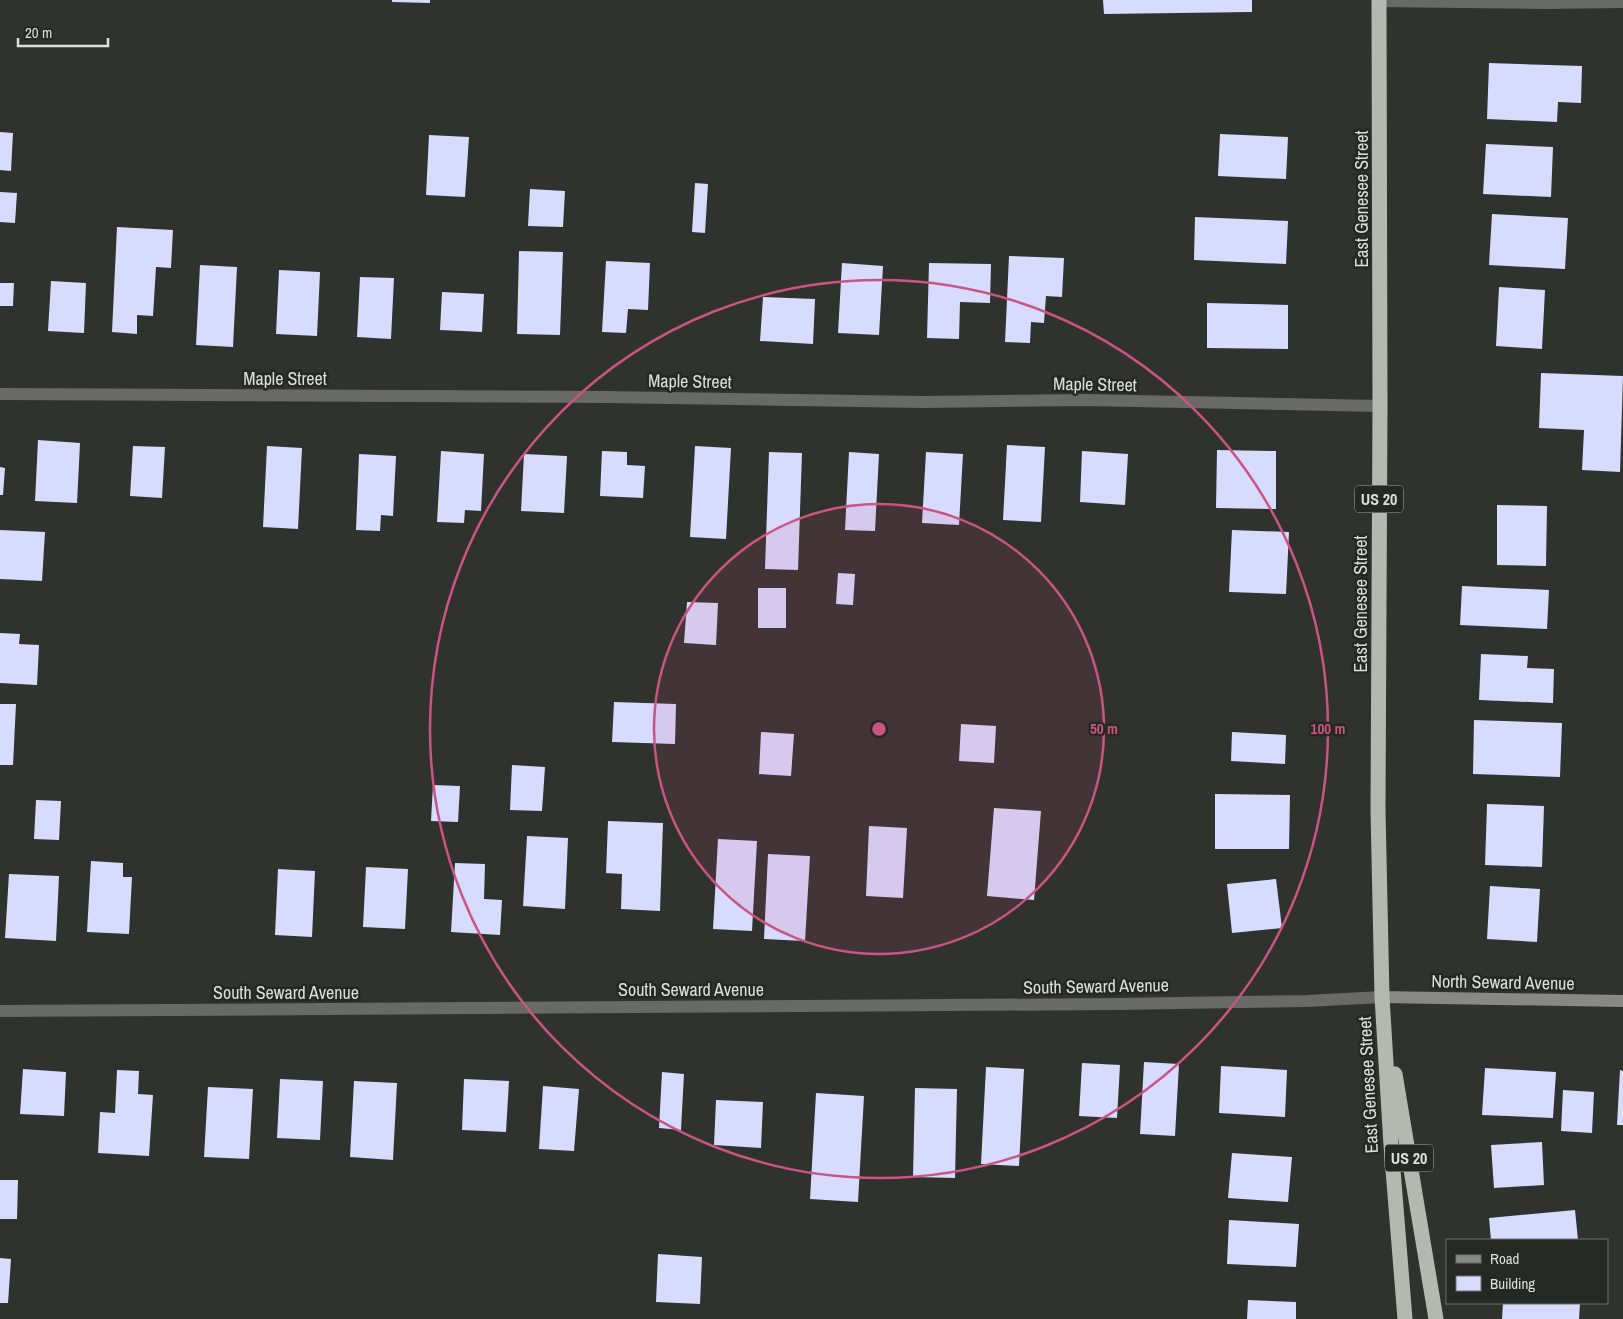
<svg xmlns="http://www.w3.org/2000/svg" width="1623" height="1319" viewBox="0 0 1623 1319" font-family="'Archivo Narrow',sans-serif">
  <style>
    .building { fill: #d7dbfd }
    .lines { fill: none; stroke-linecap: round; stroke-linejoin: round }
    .street { stroke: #696a67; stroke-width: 12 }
    .secondary { stroke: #888985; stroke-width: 12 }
    .highway { stroke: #b5b7b1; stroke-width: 15 }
    .ring { fill: none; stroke: #ca5482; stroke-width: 2.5 }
    .labels { text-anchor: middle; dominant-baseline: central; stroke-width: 5; stroke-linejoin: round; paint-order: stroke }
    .shield { fill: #262823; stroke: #a7a8a4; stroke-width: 1 }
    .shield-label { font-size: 16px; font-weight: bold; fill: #dedfdc }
    .street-label { font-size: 18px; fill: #dedfdc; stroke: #262823 }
    .centre { fill: #ca5482; stroke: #262823; stroke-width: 2.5 }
    .ring-label { font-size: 15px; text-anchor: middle; font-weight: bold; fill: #ca5482; stroke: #262823; stroke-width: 5; stroke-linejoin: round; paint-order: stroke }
  </style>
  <rect width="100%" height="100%" fill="#30322d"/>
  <!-- building -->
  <g class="building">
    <path d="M 392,0 L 430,0 L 430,3 L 392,2 Z"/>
    <path d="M 1103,0 L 1252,0 L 1252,12 L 1104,14 Z"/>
    <path d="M 1489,63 L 1582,66 L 1581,103 L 1558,102 L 1557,122 L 1487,119 Z"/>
    <path d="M 0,132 L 13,133 L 11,171 L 0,170 Z"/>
    <path d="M 1220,134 L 1288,137 L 1286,179 L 1218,176 Z"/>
    <path d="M 429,135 L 469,137 L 465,197 L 426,195 Z"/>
    <path d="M 1486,144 L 1553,147 L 1551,197 L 1483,194 Z"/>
    <path d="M 695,183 L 708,184 L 705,233 L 692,232 Z"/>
    <path d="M 530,189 L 565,191 L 563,227 L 528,226 Z"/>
    <path d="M 0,192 L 17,193 L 15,223 L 0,222 Z"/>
    <path d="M 1492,214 L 1568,218 L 1565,269 L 1489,265 Z"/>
    <path d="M 1195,217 L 1288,221 L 1286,264 L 1194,260 Z"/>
    <path d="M 117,227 L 173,230 L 171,268 L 156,267 L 153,316 L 137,315 L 137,334 L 112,332 Z"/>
    <path d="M 519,251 L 563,252 L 560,335 L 517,334 Z"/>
    <path d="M 1009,256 L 1064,258 L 1062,297 L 1046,296 L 1044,323 L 1031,322 L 1030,343 L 1005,342 Z"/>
    <path d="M 606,261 L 650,263 L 648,310 L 628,309 L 626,333 L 602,332 Z"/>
    <path d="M 842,263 L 883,266 L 879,335 L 838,333 Z"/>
    <path d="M 929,263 L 991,264 L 990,303 L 960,302 L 959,339 L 927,338 Z"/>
    <path d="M 200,265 L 237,267 L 233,347 L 196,345 Z"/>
    <path d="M 279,270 L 320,272 L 317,336 L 276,334 Z"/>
    <path d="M 360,277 L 394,278 L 391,339 L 357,337 Z"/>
    <path d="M 51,281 L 86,283 L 84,333 L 48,331 Z"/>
    <path d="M 0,283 L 14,283 L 13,306 L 0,306 Z"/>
    <path d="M 1499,287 L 1545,290 L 1542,349 L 1496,346 Z"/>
    <path d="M 442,292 L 484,294 L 482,332 L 440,330 Z"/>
    <path d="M 763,297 L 815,299 L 813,344 L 760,341 Z"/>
    <path d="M 1207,303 L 1288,305 L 1288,349 L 1207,348 Z"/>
    <path d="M 1541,373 L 1623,376 L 1620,472 L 1582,470 L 1584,430 L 1539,428 Z"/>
    <path d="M 38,440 L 80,443 L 77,503 L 35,501 Z"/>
    <path d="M 1007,445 L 1045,447 L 1041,522 L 1003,520 Z"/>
    <path d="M 133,446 L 165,447 L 162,498 L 130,496 Z"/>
    <path d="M 267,446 L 302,448 L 298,529 L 263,527 Z"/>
    <path d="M 695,446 L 731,448 L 726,539 L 690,537 Z"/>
    <path d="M 1217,450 L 1276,451 L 1276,509 L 1216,508 Z"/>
    <path d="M 441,451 L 484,454 L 481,511 L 465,510 L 464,523 L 437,522 Z"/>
    <path d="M 602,451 L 627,452 L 627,465 L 645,466 L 643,498 L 600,496 Z"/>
    <path d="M 1082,451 L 1128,454 L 1125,505 L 1080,502 Z"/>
    <path d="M 769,452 L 802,453 L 798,570 L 765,569 Z"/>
    <path d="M 849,452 L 879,454 L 875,531 L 845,530 Z"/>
    <path d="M 926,452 L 963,454 L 959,525 L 922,523 Z"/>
    <path d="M 359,454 L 396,456 L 393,516 L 381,515 L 380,531 L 356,530 Z"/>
    <path d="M 524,454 L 567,456 L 564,513 L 521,511 Z"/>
    <path d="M 0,467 L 5,468 L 3,495 L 0,495 Z"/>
    <path d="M 1497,505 L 1547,506 L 1546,566 L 1497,565 Z"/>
    <path d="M 0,530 L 45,532 L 42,581 L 0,579 Z"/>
    <path d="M 1232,530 L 1289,532 L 1286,594 L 1229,592 Z"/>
    <path d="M 838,573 L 855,574 L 853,605 L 836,604 Z"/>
    <path d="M 1462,586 L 1549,590 L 1547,629 L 1460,625 Z"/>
    <rect x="758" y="588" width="28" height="40"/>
    <path d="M 687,602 L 718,603 L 716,645 L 684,643 Z"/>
    <path d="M 0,633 L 20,634 L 19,644 L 39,645 L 37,685 L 0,683 Z"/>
    <path d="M 1481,654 L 1528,656 L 1527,668 L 1554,669 L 1553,703 L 1479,700 Z"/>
    <path d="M 614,702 L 676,704 L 675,744 L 612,742 Z"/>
    <path d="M 0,704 L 16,704 L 13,765 L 0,765 Z"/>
    <path d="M 1474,720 L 1562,723 L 1560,777 L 1473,774 Z"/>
    <path d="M 961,724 L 996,726 L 994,763 L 959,761 Z"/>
    <path d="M 761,732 L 794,734 L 791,776 L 759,774 Z"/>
    <path d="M 1232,732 L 1286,735 L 1285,764 L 1231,761 Z"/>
    <path d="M 512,765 L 545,767 L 542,811 L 510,810 Z"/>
    <path d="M 433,785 L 460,786 L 458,822 L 431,821 Z"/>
    <path d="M 1215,794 L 1290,795 L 1289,849 L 1215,849 Z"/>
    <path d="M 36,800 L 61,801 L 59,840 L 34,839 Z"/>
    <path d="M 1487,804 L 1544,806 L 1542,867 L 1485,865 Z"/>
    <path d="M 994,808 L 1041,811 L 1034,900 L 987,896 Z"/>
    <path d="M 608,821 L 663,823 L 660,911 L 621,909 L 622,874 L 606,873 Z"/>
    <path d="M 869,826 L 907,828 L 903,898 L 866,896 Z"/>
    <path d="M 527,836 L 568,838 L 565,909 L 523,906 Z"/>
    <path d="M 718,839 L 757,841 L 752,931 L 713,929 Z"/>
    <path d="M 768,854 L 810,856 L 805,941 L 764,939 Z"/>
    <path d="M 91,861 L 123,863 L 123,877 L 132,877 L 129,934 L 87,932 Z"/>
    <path d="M 455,863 L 485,864 L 484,899 L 502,900 L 500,935 L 451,932 Z"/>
    <path d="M 366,867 L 408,869 L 405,929 L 363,927 Z"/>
    <path d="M 278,869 L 315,871 L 312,937 L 275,935 Z"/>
    <path d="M 9,874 L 59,876 L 56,941 L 5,938 Z"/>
    <path d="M 1276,879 L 1282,928 L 1232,933 L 1227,884 Z"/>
    <path d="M 1490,886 L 1540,889 L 1537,942 L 1487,939 Z"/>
    <path d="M 1144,1062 L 1179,1064 L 1175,1136 L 1140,1134 Z"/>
    <path d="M 1082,1063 L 1120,1065 L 1117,1118 L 1079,1116 Z"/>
    <path d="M 1221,1066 L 1287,1070 L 1285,1117 L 1219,1113 Z"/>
    <path d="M 986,1067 L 1024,1069 L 1019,1166 L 981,1164 Z"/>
    <path d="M 1485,1068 L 1556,1072 L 1553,1118 L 1482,1115 Z"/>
    <path d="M 23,1069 L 66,1072 L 64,1116 L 20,1114 Z"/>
    <path d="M 117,1070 L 139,1071 L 138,1094 L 153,1095 L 149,1156 L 98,1153 L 100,1112 L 115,1113 Z"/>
    <path d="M 1620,1070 L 1623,1071 L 1623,1125 L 1617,1125 Z"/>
    <path d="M 662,1072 L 684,1074 L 681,1130 L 659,1128 Z"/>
    <path d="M 280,1079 L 323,1081 L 320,1140 L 277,1138 Z"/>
    <path d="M 464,1079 L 509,1081 L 506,1132 L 462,1130 Z"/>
    <path d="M 354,1081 L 397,1083 L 393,1160 L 350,1157 Z"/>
    <path d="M 543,1086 L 579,1089 L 574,1151 L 539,1149 Z"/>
    <path d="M 208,1087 L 253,1089 L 249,1159 L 204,1157 Z"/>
    <path d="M 915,1088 L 957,1089 L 955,1178 L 913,1177 Z"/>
    <path d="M 1563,1090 L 1594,1092 L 1592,1133 L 1561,1131 Z"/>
    <path d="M 816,1093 L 864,1096 L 858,1202 L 810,1199 Z"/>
    <path d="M 716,1100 L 763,1102 L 761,1148 L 714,1145 Z"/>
    <path d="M 1542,1142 L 1544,1185 L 1494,1188 L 1491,1145 Z"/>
    <path d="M 1232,1153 L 1292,1157 L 1288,1202 L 1228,1198 Z"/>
    <path d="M 0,1180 L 18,1180 L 17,1219 L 0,1219 Z"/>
    <path d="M 1575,1210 L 1578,1240 L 1491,1240 L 1489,1218 Z"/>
    <path d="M 1229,1220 L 1299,1224 L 1296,1267 L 1227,1264 Z"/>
    <path d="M 658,1254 L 702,1257 L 700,1304 L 656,1302 Z"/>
    <path d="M 0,1258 L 11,1259 L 8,1303 L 0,1303 Z"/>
    <path d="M 1248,1300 L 1296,1302 L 1296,1319 L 1247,1319 Z"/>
    <path d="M 1503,1303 L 1580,1303 L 1579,1319 L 1502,1319 Z"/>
  </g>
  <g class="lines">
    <!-- street -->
    <g class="street">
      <path d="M 1379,1 L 1548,3 L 1623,2"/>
      <path d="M 0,394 L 607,397 L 923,402 L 1086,400 L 1380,406"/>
      <path d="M 0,1011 L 1117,1004 L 1307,1001 L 1382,997"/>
    </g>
    <!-- secondary -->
    <path class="secondary" d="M 1382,997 L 1623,1001"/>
    <!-- highway -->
    <g class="highway">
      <path d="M 1379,0 L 1380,406 L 1378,810 L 1382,997 L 1391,1145 L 1405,1319"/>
      <path d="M 1395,1074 L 1436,1319"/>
    </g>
  </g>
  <!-- distance rings -->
  <circle cx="879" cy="729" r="225" fill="#ca5482" fill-opacity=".12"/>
  <g class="ring">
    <circle cx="879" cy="729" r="225"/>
    <circle cx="879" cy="729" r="449"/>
  </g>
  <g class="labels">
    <!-- shield labels -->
    <g class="shield">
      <rect x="1355" y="485.5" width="48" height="27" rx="4"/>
      <rect x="1385" y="1144.5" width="48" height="27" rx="4"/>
    </g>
    <g class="shield-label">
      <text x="1379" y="499">US 20</text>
      <text x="1409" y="1158">US 20</text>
    </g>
    <!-- street labels -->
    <g class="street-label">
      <text transform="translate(1361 199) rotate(-90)">East Genesee Street</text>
      <text x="285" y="378">Maple Street</text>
      <text transform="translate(690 381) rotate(1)">Maple Street</text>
      <text transform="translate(1095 384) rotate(1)">Maple Street</text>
      <text transform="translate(1360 604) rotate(-90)">East Genesee Street</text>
      <text transform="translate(1503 982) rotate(1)">North Seward Avenue</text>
      <text transform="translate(1096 986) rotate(-1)">South Seward Avenue</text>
      <text x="691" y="989">South Seward Avenue</text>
      <text x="286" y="992">South Seward Avenue</text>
      <text transform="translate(1368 1085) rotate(-93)">East Genesee Street</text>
    </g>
  </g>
  <circle cx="879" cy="729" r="8" class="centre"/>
  <g class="ring-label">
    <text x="1104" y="734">50 m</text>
    <text x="1328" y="734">100 m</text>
  </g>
  <!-- legend -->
  <rect x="1446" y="1239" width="162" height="65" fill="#262823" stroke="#70716d"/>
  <rect x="1456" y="1255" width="25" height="8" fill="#888985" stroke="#70716d"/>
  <text x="1490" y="1264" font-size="15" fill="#dedfdc">Road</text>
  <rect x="1456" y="1276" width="25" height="15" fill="#d7dbfd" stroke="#70716d"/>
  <text x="1490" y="1289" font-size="15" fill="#dedfdc">Building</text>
  <!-- scale -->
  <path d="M18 38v8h90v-8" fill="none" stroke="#dedfdc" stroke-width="2.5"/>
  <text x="25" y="38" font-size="15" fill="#dedfdc" stroke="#262823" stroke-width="4" paint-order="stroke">20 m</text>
</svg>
